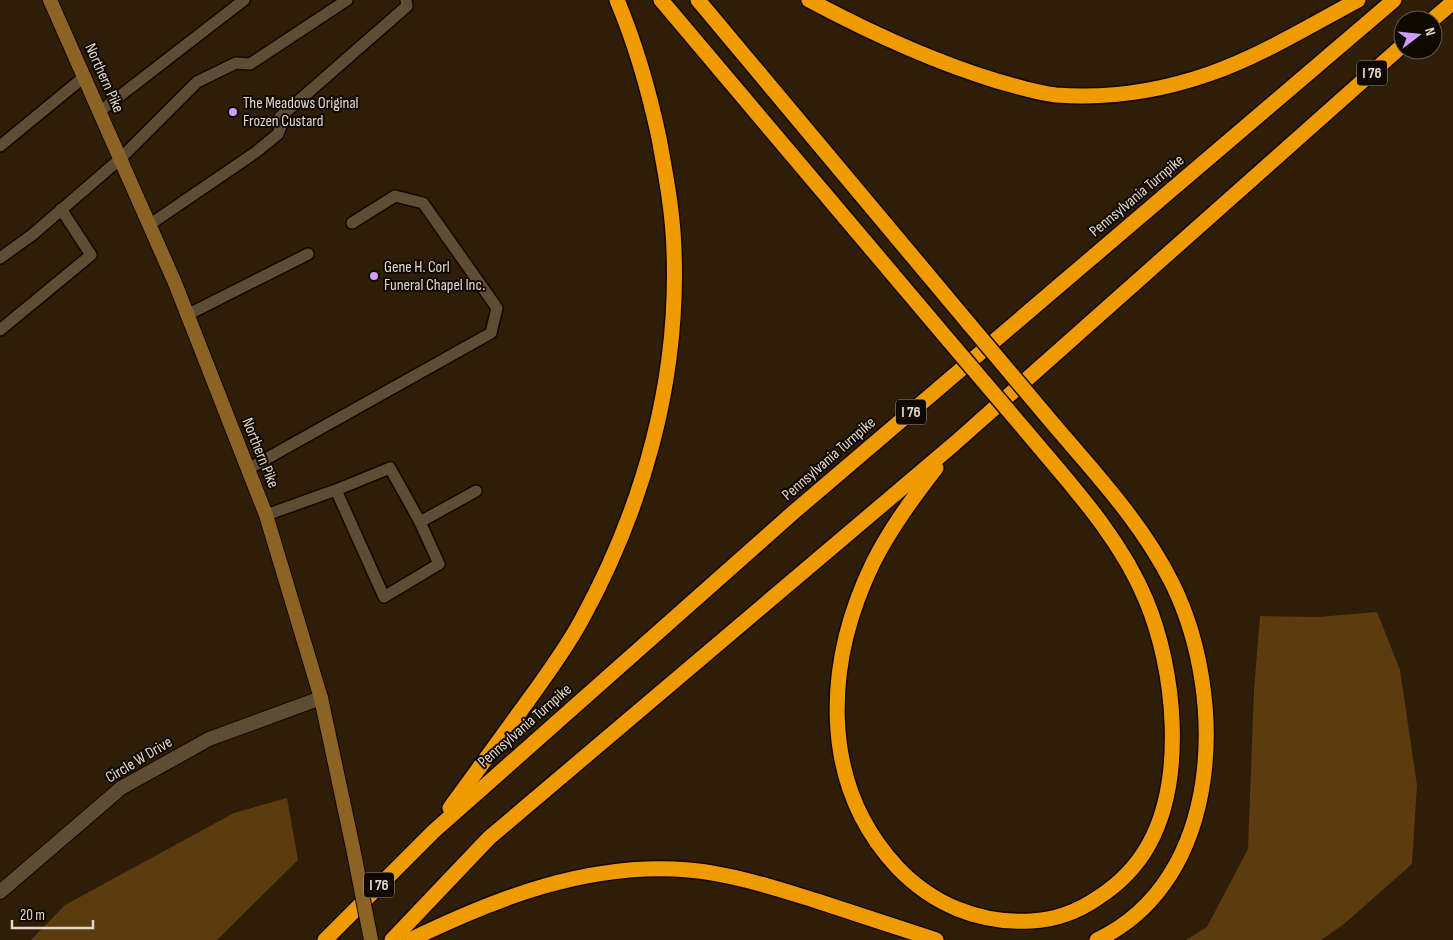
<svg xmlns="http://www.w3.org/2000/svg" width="1453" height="940" viewBox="0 0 1453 940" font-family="'Sofia Sans Condensed',sans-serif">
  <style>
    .green { fill: #5c3b0e }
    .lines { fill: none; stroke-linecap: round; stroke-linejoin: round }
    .service-casing { stroke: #150600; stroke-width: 14 }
    .minor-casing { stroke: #150600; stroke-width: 16 }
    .secondary-casing { stroke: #150600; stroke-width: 16 }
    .motorway-casing { stroke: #150600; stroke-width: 18 }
    .service { stroke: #5f4c35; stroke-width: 11 }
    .minor { stroke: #5f4c35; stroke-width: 14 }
    .secondary { stroke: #8a6325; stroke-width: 14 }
    .motorway { stroke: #ef9a01; stroke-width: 15 }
    .secondary-bridge-casing { stroke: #150600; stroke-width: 16; stroke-linecap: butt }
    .motorway-bridge-casing { stroke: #150600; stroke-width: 18; stroke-linecap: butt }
    .secondary-bridge { stroke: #8a6325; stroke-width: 14 }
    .motorway-bridge { stroke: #ef9a01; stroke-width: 15 }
    .poi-dot { fill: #d09dfe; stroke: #100902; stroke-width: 2 }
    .labels { text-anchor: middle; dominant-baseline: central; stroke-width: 4; stroke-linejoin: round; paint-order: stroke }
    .shield { fill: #100902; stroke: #a4998f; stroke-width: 1 }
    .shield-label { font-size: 15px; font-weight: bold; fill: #e3d7cb }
    .street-label { font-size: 16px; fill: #e3d7cb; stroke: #100902 }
    .poi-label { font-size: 16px; fill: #e3d7cb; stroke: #100902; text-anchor: start }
  </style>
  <rect width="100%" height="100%" fill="#2e1d07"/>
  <!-- green -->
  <g class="green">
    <path d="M 1377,612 L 1400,670 L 1417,785 L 1412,864 L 1344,924 L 1321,940 L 1186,940 L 1207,927 L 1248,849 L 1254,690 L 1260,616 L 1317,617 Z"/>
    <path d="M 287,798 L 298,860 L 217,940 L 31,940 L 65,905 L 234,813 Z"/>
  </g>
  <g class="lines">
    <!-- service casing -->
    <g class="service-casing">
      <g id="service">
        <path d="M 99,112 L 244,0"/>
        <path d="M 0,146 L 84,77"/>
        <path d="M 149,225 L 256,152 L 278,134 L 281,126 L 280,117 L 407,6 L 406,0"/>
        <path d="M 0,258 L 32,235 L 120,159 L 197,82 L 236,63 L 250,64 L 347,0"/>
        <path d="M 187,315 L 308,254"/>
        <path d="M 0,330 L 91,255 L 61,209"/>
        <path d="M 248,469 L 491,333 L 497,308 L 423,203 L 395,196 L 352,223"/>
        <path d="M 336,490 L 384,597 L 439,564 L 420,522"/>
        <path d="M 266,515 L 336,490 L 390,468 L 420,522 L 476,491"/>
      </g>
    </g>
    <!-- minor casing -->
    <g class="minor-casing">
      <path id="minor" d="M 0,892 L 121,788 L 209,739 L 321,698"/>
    </g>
    <!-- secondary casing -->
    <g class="secondary-casing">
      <path id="secondary" d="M 50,0 L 175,283 L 266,515 L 321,698 L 353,848"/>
    </g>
    <!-- motorway casing -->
    <g class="motorway-casing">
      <g id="motorway">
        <path d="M 661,0 L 950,342"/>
        <path d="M 698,0 L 970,325"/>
        <path d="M 809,0 C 869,32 931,61 997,81 C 1016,86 1036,93 1056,95 C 1108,99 1160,91 1209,74 C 1261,56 1309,26 1358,0"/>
        <path d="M 1432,20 L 1453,2"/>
        <path d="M 1044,413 C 1090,468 1141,520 1173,585 C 1227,696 1224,880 1097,940"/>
        <path d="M 936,468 C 913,498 890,529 873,563 C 825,662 818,782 897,867 C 932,904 979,924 1031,921 C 1055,920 1079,911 1099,897 C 1119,884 1136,867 1148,846 C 1186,779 1175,669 1146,600 C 1119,535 1069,483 1025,430"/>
        <path d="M 450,808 C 474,775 498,742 522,709 C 543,680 564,652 581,621 C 643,508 679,381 674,251 C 673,213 666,176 659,138 C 649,91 636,45 617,0"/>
        <path d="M 325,940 L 434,831 L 795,511 L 1394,0"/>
        <path d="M 392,940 L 489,838 L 954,444 L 1403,45"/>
        <path d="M 410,940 C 496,898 591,861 689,870 C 733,874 775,888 817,901 C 857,914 896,927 936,940"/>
      </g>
    </g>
    <!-- service -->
    <use href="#service" class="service"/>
    <!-- minor -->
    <use href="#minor" class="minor"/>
    <!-- secondary -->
    <use href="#secondary" class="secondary"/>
    <!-- motorway -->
    <use href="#motorway" class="motorway"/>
    <!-- secondary-bridge casing -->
    <g class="secondary-bridge-casing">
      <path id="secondary-bridge" d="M 353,848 L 371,940"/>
    </g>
    <!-- motorway-bridge casing -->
    <g class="motorway-bridge-casing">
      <g id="motorway-bridge">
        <path d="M 970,325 L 1044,413"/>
        <path d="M 950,342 L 1025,430"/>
      </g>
    </g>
    <!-- secondary-bridge -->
    <use href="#secondary-bridge" class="secondary-bridge"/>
    <!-- motorway-bridge -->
    <use href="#motorway-bridge" class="motorway-bridge"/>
  </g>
  <!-- markers -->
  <g class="poi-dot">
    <circle cx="233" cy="112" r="5"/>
    <circle cx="374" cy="276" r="5"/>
  </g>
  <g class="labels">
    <!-- shield labels -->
    <g class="shield">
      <rect x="1357" y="60.5" width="30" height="25" rx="4"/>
      <rect x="896" y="399.5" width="30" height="25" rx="4"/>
      <rect x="364" y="872.5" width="30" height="25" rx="4"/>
    </g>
    <g class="shield-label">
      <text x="1372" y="73">I 76</text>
      <text x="911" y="412">I 76</text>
      <text x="379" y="885">I 76</text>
    </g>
    <!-- street labels -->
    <g class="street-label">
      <text transform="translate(104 78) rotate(66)">Northern Pike</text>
      <text transform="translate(1137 196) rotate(-40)">Pennsylvania Turnpike</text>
      <text transform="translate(260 453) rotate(68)">Northern Pike</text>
      <text transform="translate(829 459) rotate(-41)">Pennsylvania Turnpike</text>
      <text transform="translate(525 726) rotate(-41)">Pennsylvania Turnpike</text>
      <text transform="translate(139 760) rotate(-31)">Circle W Drive</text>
    </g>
    <!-- poi labels -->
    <g class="poi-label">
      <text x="243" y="103">The Meadows Original<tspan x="243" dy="18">Frozen Custard</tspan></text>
      <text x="384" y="267">Gene H. Corl<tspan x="384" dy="18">Funeral Chapel Inc.</tspan></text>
    </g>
  </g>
  <!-- north arrow -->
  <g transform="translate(1418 35) rotate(74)"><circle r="24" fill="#100902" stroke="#645b52"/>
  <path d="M0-4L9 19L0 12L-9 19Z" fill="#d09dfe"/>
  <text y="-8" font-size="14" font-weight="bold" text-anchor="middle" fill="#e3d7cb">N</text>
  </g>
  <!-- scale -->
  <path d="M12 920v8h81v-8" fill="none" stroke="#e3d7cb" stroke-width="2.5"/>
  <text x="20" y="920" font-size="15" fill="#e3d7cb" stroke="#100902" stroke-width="4" paint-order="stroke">20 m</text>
</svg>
